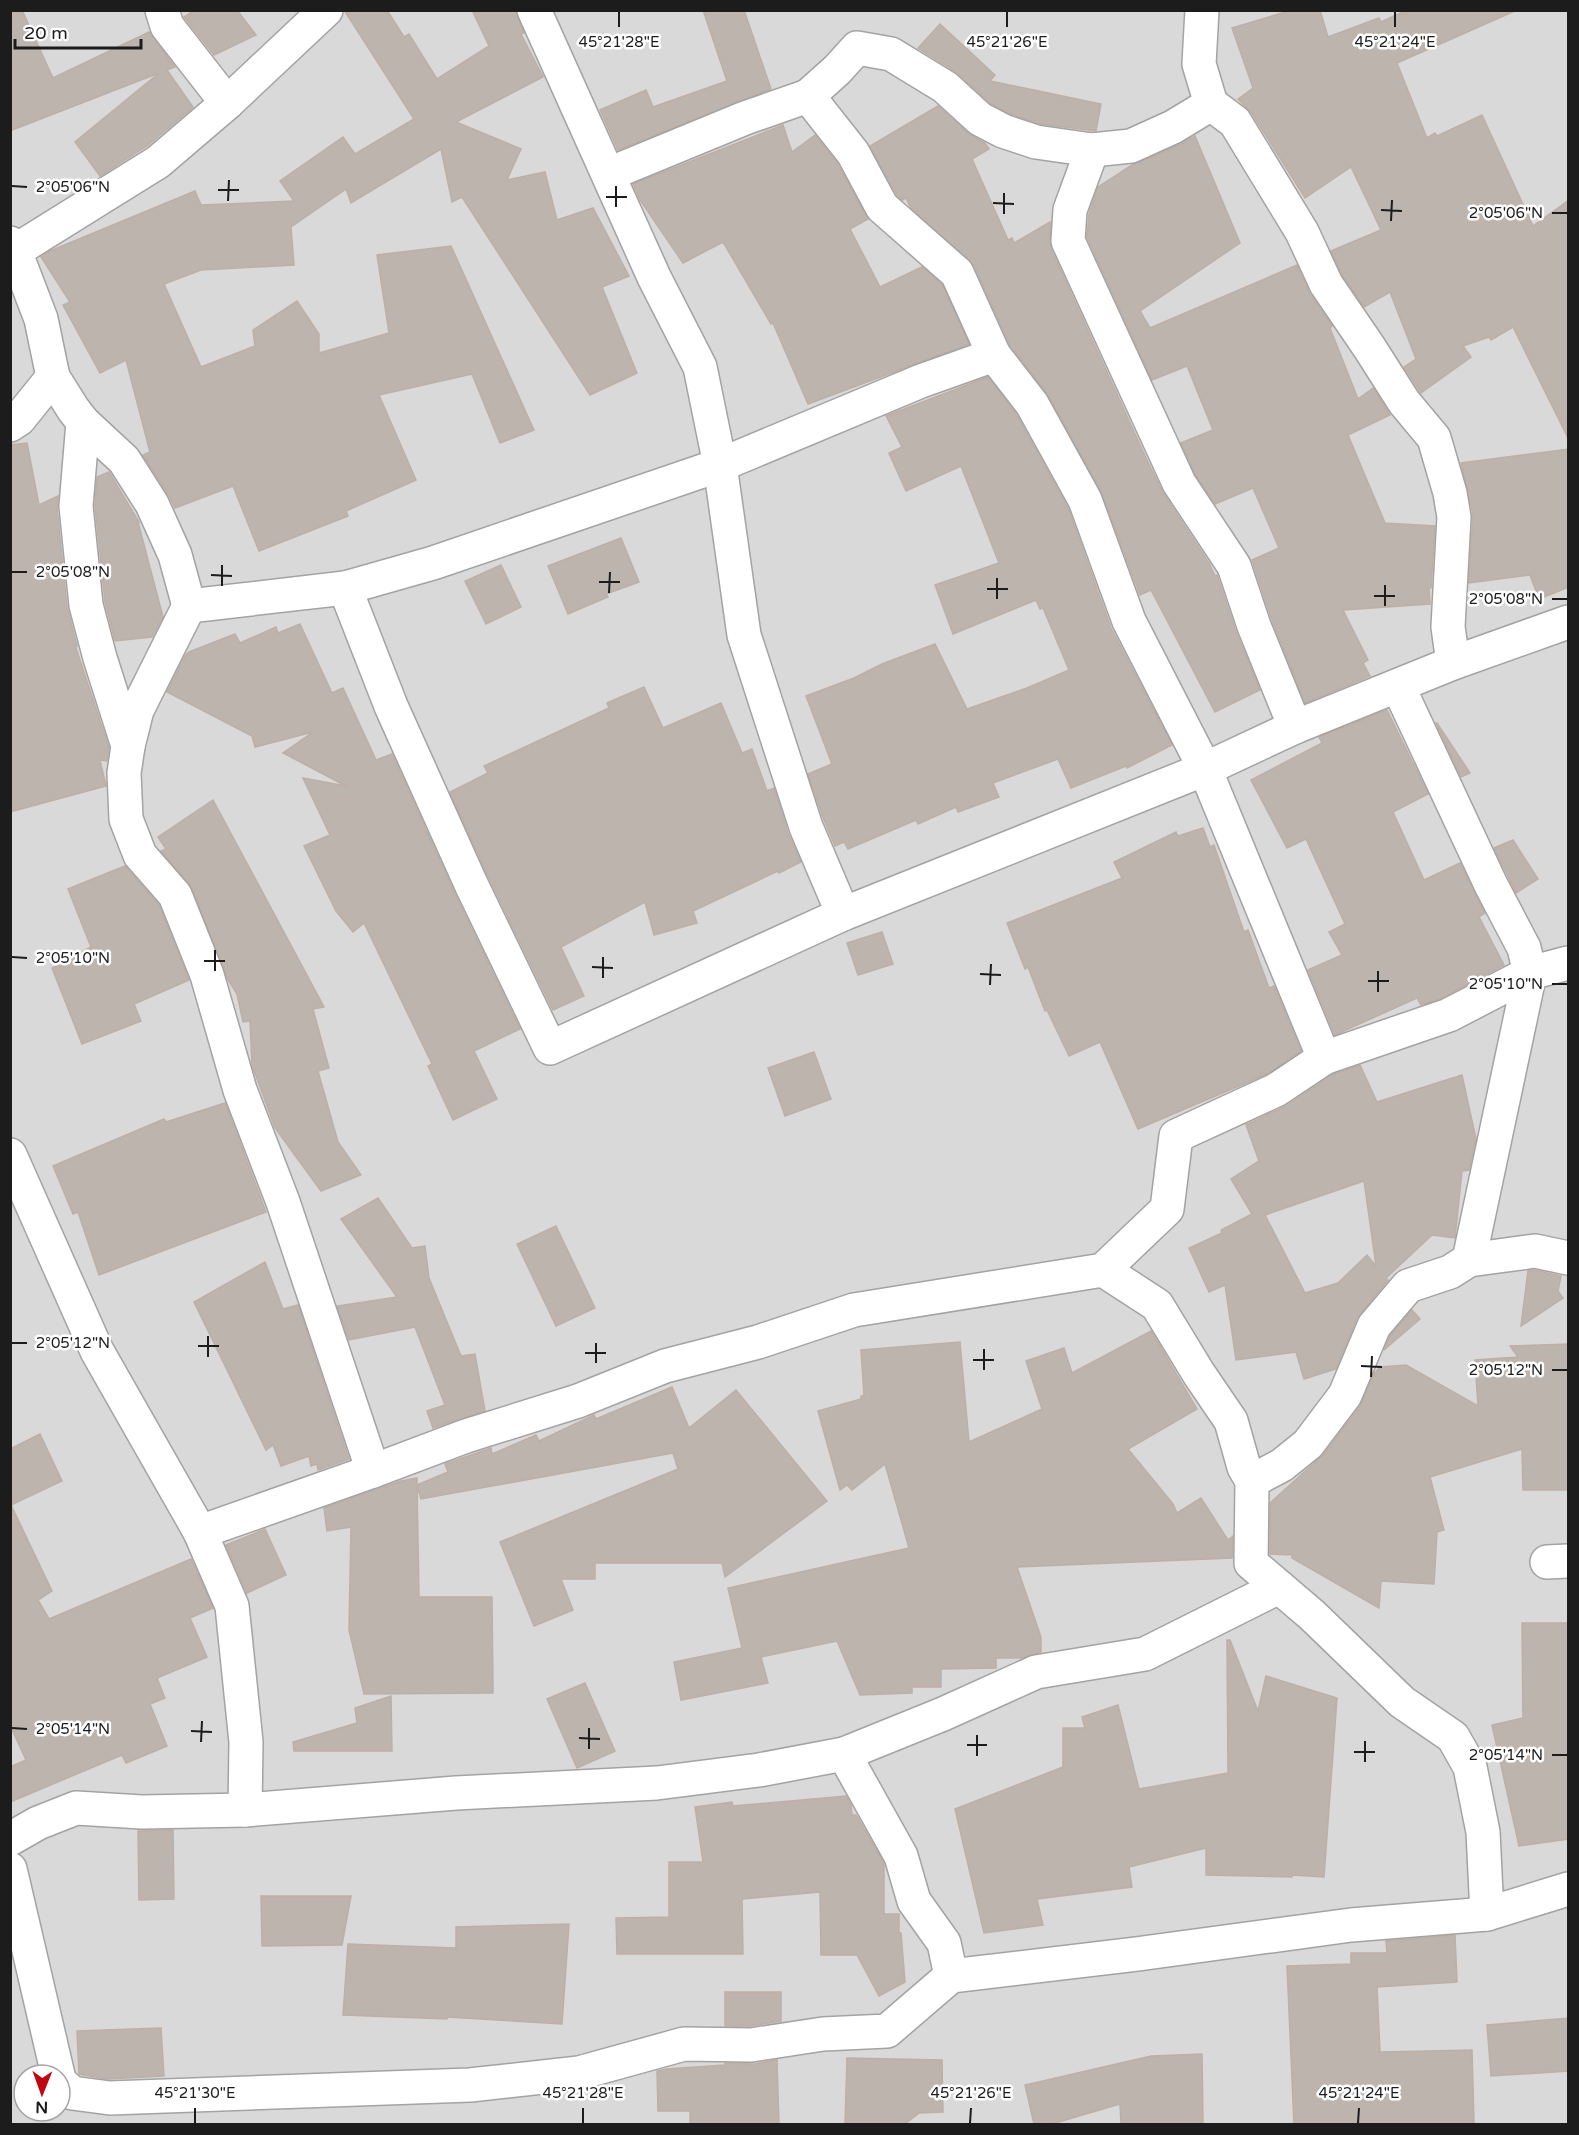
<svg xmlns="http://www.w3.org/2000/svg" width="1579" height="2135" viewBox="0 0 1579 2135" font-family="'Varela Round',sans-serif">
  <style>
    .residential { fill: #dad9d9; fill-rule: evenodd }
    .building { fill: #bdb4ae; stroke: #beafa5; stroke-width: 1.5; fill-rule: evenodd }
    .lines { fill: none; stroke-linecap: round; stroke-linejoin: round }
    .street-casing { stroke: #a3a3a3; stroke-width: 36 }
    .street { stroke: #fff; stroke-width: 33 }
    .ticks { fill: none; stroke: #1c1c1c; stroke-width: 2 }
    .ticks-label { font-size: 15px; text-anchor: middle; fill: #1c1c1c; stroke: #fff; stroke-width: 5; stroke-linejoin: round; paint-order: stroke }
  </style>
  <rect width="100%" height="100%" fill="#ede9e2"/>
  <!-- residential -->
  <path class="residential" d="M 11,11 L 1568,11 L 1568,2124 L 11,2124 ZM 24,2075 L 60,2075 L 60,2111 L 24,2111 Z"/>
  <!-- building -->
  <g class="building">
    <path d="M 11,10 L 22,10 L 53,78 L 149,32 L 175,67 L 167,70 L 193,107 L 147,146 L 100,176 L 75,142 L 159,73 L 10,131 Z"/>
    <path d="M 195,10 L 237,10 L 256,35 L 214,55 L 184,17 Z"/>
    <path d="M 344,10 L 387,10 L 404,37 L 409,34 L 437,79 L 489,46 L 472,10 L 516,10 L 524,33 L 521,34 L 543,77 L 456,122 L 521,149 L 507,180 L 545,172 L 557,220 L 593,208 L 629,276 L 602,287 L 637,373 L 590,395 L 462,197 L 452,202 L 441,149 L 351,203 L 346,189 L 291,227 L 294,265 L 201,270 L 164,284 L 201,367 L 255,346 L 253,330 L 297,301 L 319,334 L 319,353 L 389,333 L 377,255 L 451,246 L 534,430 L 500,443 L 472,374 L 379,395 L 416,480 L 346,511 L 348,516 L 259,551 L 233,486 L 175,508 L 168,494 L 143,455 L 150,452 L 126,360 L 100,373 L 63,305 L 70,302 L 41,257 L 50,251 L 195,191 L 201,205 L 294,201 L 280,181 L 343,137 L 355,154 L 414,119 Z"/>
    <path d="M 703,10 L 744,10 L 771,89 L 618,150 L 600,110 L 646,90 L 653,107 L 727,81 Z"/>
    <path d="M 1292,10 L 1320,10 L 1328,37 L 1379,18 L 1381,22 L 1407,10 L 1517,10 L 1397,63 L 1427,138 L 1435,133 L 1437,136 L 1482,115 L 1533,226 L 1569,200 L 1569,440 L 1513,327 L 1491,340 L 1489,337 L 1463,346 L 1471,357 L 1421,393 L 1404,367 L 1416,359 L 1390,292 L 1364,307 L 1342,275 L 1331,251 L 1381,230 L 1351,167 L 1305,198 L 1251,112 L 1238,99 L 1253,88 L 1232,28 Z"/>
    <path d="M 940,24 L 995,75 L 990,81 L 1101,104 L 1096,131 L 1040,124 L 1010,114 L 991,104 L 955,71 L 918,48 Z"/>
    <path d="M 938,106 L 968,133 L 985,143 L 989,149 L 972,159 L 1008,240 L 1012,238 L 1014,243 L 1050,222 L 1051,249 L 1146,458 L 1163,493 L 1209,563 L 1215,576 L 1217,575 L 1236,632 L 1260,690 L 1215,712 L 1151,590 L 1140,595 L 1101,491 L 1048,395 L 1010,345 L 974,265 L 911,208 L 906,198 L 902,200 L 897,195 L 870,146 Z"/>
    <path d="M 783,125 L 792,152 L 815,135 L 837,163 L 868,219 L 850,229 L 880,287 L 922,267 L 942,284 L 969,344 L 808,404 L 773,323 L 771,324 L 723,242 L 683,263 L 640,200 L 633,184 Z"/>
    <path d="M 1195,136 L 1240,243 L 1140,311 L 1150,328 L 1297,265 L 1310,294 L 1332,326 L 1330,328 L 1358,399 L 1373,388 L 1390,415 L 1348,435 L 1385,523 L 1435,526 L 1431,588 L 1429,588 L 1430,604 L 1343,610 L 1368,660 L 1363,663 L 1370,676 L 1305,703 L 1272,620 L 1252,560 L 1279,548 L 1253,488 L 1215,504 L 1195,474 L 1181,443 L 1213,430 L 1187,366 L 1152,380 L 1087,237 L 1089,214 L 1098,187 L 1132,165 L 1181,144 Z"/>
    <path d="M 988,377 L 1016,414 L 1068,508 L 1111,628 L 1172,745 L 1127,768 L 1126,766 L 1071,788 L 1058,759 L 993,783 L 999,797 L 958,812 L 956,807 L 918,824 L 916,820 L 848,849 L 844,842 L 835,846 L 824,820 L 808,774 L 832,764 L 806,696 L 854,678 L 882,664 L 935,644 L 967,709 L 1027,688 L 1069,670 L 1043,608 L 1040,609 L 1036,600 L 953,634 L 935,585 L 999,563 L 961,466 L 906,491 L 889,453 L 902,447 L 886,416 Z"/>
    <path d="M 27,443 L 39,505 L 58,496 L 57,508 L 67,607 L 77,646 L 75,645 L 109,748 L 107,761 L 100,760 L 106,786 L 10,812 L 10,445 Z"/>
    <path d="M 1569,449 L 1569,587 L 1539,599 L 1530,575 L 1469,583 L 1473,514 L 1461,463 Z"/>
    <path d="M 109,472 L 139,522 L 138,522 L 163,617 L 152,637 L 115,641 L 105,602 L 95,506 L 97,477 Z"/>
    <path d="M 621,538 L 639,582 L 606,594 L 608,597 L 568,614 L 548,566 Z"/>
    <path d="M 501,565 L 521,607 L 486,624 L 465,581 Z"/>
    <path d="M 300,624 L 332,693 L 343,688 L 376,760 L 392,754 L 454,892 L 520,1029 L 474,1051 L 497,1099 L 453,1120 L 428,1066 L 432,1064 L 364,923 L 353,932 L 336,911 L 304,846 L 330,835 L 303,778 L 346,786 L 283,753 L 313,732 L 255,747 L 252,736 L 167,692 L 185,656 L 189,652 L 235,634 L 240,643 L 276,627 L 278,633 Z"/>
    <path d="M 644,687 L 663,728 L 721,703 L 742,753 L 752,749 L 767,791 L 774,788 L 788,833 L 801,862 L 779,873 L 778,871 L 693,911 L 697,923 L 654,935 L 645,902 L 561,947 L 584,996 L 553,1010 L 488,876 L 450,792 L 488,773 L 484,766 L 609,708 L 607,703 Z"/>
    <path d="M 1387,710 L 1428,794 L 1393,812 L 1424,880 L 1460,863 L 1485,913 L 1479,917 L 1504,965 L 1442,998 L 1421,1005 L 1417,998 L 1335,1035 L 1308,970 L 1342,955 L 1329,932 L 1345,924 L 1306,839 L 1287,848 L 1251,780 L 1322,743 L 1319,737 Z"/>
    <path d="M 1436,723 L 1437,723 L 1470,773 L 1461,777 Z"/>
    <path d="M 213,800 L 324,1007 L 313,1009 L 329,1068 L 318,1071 L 338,1142 L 361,1175 L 321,1191 L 275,1128 L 252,1065 L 250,1021 L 243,1022 L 237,994 L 228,980 L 192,888 L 161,851 L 166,849 L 158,837 Z"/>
    <path d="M 1203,828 L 1210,847 L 1214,845 L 1244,932 L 1248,930 L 1269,988 L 1274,986 L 1301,1051 L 1267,1074 L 1138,1129 L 1100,1042 L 1069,1056 L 1047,1010 L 1045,1011 L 1028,967 L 1025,969 L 1007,923 L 1122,878 L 1114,862 L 1176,832 L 1178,836 Z"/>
    <path d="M 1513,840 L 1538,879 L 1516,893 L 1494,848 Z"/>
    <path d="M 125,866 L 159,905 L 189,980 L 134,1004 L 141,1021 L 82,1044 L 52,968 L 91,947 L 68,889 Z"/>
    <path d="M 882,932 L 893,964 L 858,975 L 847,943 Z"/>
    <path d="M 814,1052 L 831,1099 L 785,1116 L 768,1068 Z"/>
    <path d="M 1360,1065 L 1377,1102 L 1462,1075 L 1476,1139 L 1469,1170 L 1462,1171 L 1455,1238 L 1432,1235 L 1386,1278 L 1388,1280 L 1357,1318 L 1336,1369 L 1304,1379 L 1296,1352 L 1236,1360 L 1225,1285 L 1209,1292 L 1189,1248 L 1222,1233 L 1221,1230 L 1252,1214 L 1231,1179 L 1259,1161 L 1246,1125 L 1286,1106 L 1332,1075 ZM 1364,1181 L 1376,1266 L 1367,1255 L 1338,1283 L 1305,1293 L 1265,1215 Z"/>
    <path d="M 225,1103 L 266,1212 L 99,1275 L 78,1212 L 73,1214 L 53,1166 L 164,1119 L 166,1122 Z"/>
    <path d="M 378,1198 L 412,1248 L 425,1246 L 429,1278 L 461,1356 L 475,1354 L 485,1411 L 433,1428 L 427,1411 L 445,1405 L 415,1327 L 349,1340 L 337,1306 L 397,1297 L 341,1219 Z"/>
    <path d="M 556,1226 L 595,1308 L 556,1326 L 517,1244 Z"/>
    <path d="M 265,1262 L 283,1309 L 298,1305 L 349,1459 L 318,1470 L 317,1464 L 311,1466 L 309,1456 L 281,1466 L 273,1445 L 266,1450 L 194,1302 Z"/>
    <path d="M 1534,1270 L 1561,1276 L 1558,1291 L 1563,1298 L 1521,1326 L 1528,1271 Z"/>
    <path d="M 1412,1310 L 1420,1319 L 1384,1350 L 1390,1336 Z"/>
    <path d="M 1151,1331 L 1197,1409 L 1128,1449 L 1173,1504 L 1177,1513 L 1201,1498 L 1228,1540 L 1233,1536 L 1232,1558 L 1017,1567 L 1041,1637 L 1041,1652 L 1022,1658 L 996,1658 L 996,1668 L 941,1669 L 941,1687 L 912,1687 L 912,1693 L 860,1695 L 837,1641 L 761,1657 L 768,1683 L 681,1700 L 674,1662 L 742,1648 L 728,1588 L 909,1548 L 885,1464 L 852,1490 L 847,1485 L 840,1490 L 818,1411 L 861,1399 L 861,1396 L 864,1396 L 861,1350 L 960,1342 L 969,1442 L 1042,1409 L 1026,1361 L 1064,1348 L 1072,1373 Z"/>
    <path d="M 1569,1344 L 1569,1490 L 1523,1490 L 1522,1449 L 1430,1477 L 1444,1530 L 1437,1532 L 1434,1584 L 1381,1581 L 1379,1608 L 1292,1558 L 1292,1555 L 1270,1554 L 1270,1503 L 1323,1455 L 1360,1406 L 1374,1374 L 1380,1367 L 1406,1365 L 1478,1406 L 1475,1360 L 1518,1357 L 1510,1346 Z"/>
    <path d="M 672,1387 L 689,1428 L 736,1390 L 827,1501 L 725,1577 L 722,1563 L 595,1563 L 595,1579 L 561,1579 L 573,1610 L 534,1626 L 500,1542 L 678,1469 L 673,1453 L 421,1499 L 417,1486 L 419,1597 L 492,1597 L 493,1693 L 364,1694 L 349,1630 L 351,1527 L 327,1531 L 324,1508 L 401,1481 L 417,1478 L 417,1485 L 448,1472 L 445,1464 L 491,1448 L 492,1454 L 536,1435 L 539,1441 L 594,1415 L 596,1419 Z"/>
    <path d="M 40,1434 L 62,1481 L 11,1505 L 52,1591 L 38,1600 L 49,1619 L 191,1559 L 213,1608 L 190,1618 L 207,1657 L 157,1678 L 165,1698 L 150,1704 L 167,1746 L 126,1763 L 122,1755 L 10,1802 L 10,1767 L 26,1760 L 10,1725 L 10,1449 Z"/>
    <path d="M 265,1529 L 286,1575 L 247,1593 L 226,1545 Z"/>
    <path d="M 1522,1623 L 1569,1623 L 1569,1839 L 1519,1846 L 1492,1725 L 1523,1718 Z"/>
    <path d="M 1227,1640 L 1230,1640 L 1258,1711 L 1266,1676 L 1337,1698 L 1324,1877 L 1292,1875 L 1292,1877 L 1206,1875 L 1206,1848 L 1129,1867 L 1132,1887 L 1037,1899 L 1043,1925 L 984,1933 L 955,1809 L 1063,1767 L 1063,1728 L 1085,1728 L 1082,1717 L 1118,1705 L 1139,1789 L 1228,1773 Z"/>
    <path d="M 585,1683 L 615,1751 L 577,1768 L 547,1699 Z"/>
    <path d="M 391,1696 L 392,1751 L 294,1751 L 293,1742 L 357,1723 L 355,1708 Z"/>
    <path d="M 846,1796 L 851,1805 L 852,1815 L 856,1815 L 884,1863 L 884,1914 L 899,1914 L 899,1933 L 901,1933 L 905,1982 L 879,1996 L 857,1955 L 821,1955 L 820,1892 L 742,1899 L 743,1954 L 617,1954 L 616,1918 L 669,1917 L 669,1862 L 703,1862 L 695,1807 L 732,1802 L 733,1806 Z"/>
    <path d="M 173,1830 L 174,1899 L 139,1900 L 138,1831 Z"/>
    <path d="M 261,1896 L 351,1896 L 342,1945 L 262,1946 Z"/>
    <path d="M 569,1924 L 562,2024 L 447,2017 L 447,2019 L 343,2015 L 348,1944 L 456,1948 L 456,1927 Z"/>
    <path d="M 1455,1935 L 1457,1982 L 1377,1987 L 1380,2052 L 1472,2050 L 1474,2124 L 1294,2124 L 1287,1966 L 1351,1964 L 1351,1953 L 1387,1953 L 1386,1941 Z"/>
    <path d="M 725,1992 L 781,1992 L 781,2021 L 750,2026 L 725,2026 Z"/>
    <path d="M 1569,2018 L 1569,2071 L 1491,2076 L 1487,2025 Z"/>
    <path d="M 161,2028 L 164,2076 L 107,2079 L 79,2074 L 77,2031 Z"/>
    <path d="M 1202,2054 L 1203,2124 L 1121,2124 L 1120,2104 L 1052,2124 L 1034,2124 L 1025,2085 L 1151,2056 Z"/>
    <path d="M 847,2058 L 942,2060 L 943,2112 L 919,2113 L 905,2124 L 845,2124 Z"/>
    <path d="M 777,2060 L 779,2124 L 690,2124 L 690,2111 L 658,2111 L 657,2071 L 666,2069 L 725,2065 L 725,2063 L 754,2064 Z"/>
  </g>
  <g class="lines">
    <!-- street casing -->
    <g class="street-casing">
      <g id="street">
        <path d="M 162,10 L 167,26 L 227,103"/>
        <path d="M 534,10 L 654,277 L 700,367 L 720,465 L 921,381 L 994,355"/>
        <path d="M 1202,10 L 1199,64 L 1211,104"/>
        <path d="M 808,96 L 837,70 L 857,48 L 891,54 L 945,87 L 980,119 L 1003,131 L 1036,142 L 1092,150 L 1131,146 L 1173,127 L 1211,104 L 1235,122 L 1302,232 L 1326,284 L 1369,347 L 1404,402 L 1434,438 L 1450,493 L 1454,517 L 1448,627 L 1453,663"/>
        <path d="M 1092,150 L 1070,210 L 1068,241 L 1179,483 L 1234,566 L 1254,626 L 1295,727"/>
        <path d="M 609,174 L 745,118 L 808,96 L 853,153 L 882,207 L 957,273 L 994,355 L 1032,404 L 1085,500 L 1129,621 L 1205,769 L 1324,1058"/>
        <path d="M 10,243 L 15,251 L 41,319 L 53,377 L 19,419 L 10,425"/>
        <path d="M 15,251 L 158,162 L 227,103 L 326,10"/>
        <path d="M 53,377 L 73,409 L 83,422 L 124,460 L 152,504 L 175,555 L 189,606 L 345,588 L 433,563 L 720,465 L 744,635 L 806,827 L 843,914"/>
        <path d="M 83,422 L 76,506 L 86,605 L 100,658 L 128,746 L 124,773 L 126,819 L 140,855 L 175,895 L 207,975 L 240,1090 L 283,1202 L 373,1471"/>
        <path d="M 345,588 L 391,706 L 471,884 L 550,1048 L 843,914 L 1205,769 L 1295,727 L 1453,663 L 1568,622"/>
        <path d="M 1398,686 L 1491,885 L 1524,948 L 1530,973 L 1469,1260"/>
        <path d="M 128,746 L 137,710 L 189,606"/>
        <path d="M 10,1155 L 97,1351 L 200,1532 L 232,1606 L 246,1742 L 245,1810"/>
        <path d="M 1103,1270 L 1157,1305 L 1199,1374 L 1231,1421 L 1244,1467 L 1252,1481 L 1251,1563 L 1312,1615 L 1402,1702 L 1453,1737 L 1470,1767 L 1483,1832 L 1487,1914"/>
        <path d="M 1252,1481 L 1282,1465 L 1308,1444 L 1345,1395 L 1374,1326 L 1408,1286 L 1450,1272 L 1469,1260 L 1535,1251 L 1568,1258"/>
        <path d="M 200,1532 L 373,1471 L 466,1436 L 578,1401 L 665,1366 L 758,1342 L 854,1310 L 1103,1270 L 1167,1209 L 1176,1136 L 1276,1090 L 1324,1058 L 1449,1015 L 1530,973 L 1568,963"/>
        <path d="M 1547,1562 L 1568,1561"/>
        <path d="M 844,1754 L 901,1856 L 914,1901 L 944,1943 L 951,1976"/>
        <path d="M 10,1839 L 38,1823 L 76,1808 L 142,1812 L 245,1810 L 456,1793 L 657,1783 L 759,1770 L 844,1754 L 943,1714 L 1036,1672 L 1145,1654 L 1279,1587"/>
        <path d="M 10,1869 L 58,2075"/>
        <path d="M 60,2082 L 72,2093 L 110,2098 L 470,2085 L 579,2073 L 684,2044 L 751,2045 L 823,2034 L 887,2031 L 951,1976 L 1137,1954 L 1351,1925 L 1487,1914 L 1568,1889"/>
      </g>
    </g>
    <!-- street -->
    <use href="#street" class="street"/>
  </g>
  <!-- ticks -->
  <path class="ticks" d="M 619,27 L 619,12M 1007,27 L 1007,12M 1395,27 L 1395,12M 12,186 L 27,187M 218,190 L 239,190M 606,197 L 627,197M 228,201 L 229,180M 993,203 L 1014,204M 616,207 L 616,186M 1381,210 L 1402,211M 1552,213 L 1567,213M 1004,214 L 1004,193M 1391,221 L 1392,200M 12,572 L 27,572M 211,575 L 232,576M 599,582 L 620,582M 222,586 L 222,565M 987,589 L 1008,589M 609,593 L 610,572M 1374,596 L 1395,596M 997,599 L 997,578M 1552,599 L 1567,599M 1385,606 L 1385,585M 12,957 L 27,958M 204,961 L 225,961M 592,967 L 613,968M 215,971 L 215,950M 980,974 L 1001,975M 603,978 L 603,957M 1368,981 L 1389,981M 1552,984 L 1567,984M 990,985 L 991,964M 1378,992 L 1378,971M 12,1343 L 27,1343M 198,1346 L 219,1346M 585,1353 L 606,1353M 208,1357 L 208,1336M 973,1360 L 994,1360M 596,1363 L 596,1343M 1361,1366 L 1382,1367M 984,1370 L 984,1349M 1552,1370 L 1567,1370M 1371,1377 L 1372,1356M 12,1728 L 27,1729M 191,1731 L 212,1732M 579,1738 L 600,1739M 201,1742 L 202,1721M 967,1745 L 987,1745M 589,1749 L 589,1728M 1354,1752 L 1375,1752M 1552,1755 L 1567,1755M 977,1756 L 977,1735M 1365,1762 L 1365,1741M 195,2123 L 195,2108M 583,2123 L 583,2108M 970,2123 L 971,2108M 1358,2123 L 1359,2108"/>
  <g class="ticks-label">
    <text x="619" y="47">45°21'28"E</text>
    <text x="1007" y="47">45°21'26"E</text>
    <text x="1395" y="47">45°21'24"E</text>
    <text x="73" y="192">2°05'06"N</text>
    <text x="1506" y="218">2°05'06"N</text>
    <text x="73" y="577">2°05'08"N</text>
    <text x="1506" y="604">2°05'08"N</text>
    <text x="73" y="963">2°05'10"N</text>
    <text x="1506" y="989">2°05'10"N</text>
    <text x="73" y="1348">2°05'12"N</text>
    <text x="1506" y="1375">2°05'12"N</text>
    <text x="73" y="1734">2°05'14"N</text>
    <text x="1506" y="1760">2°05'14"N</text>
    <text x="195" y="2098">45°21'30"E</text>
    <text x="583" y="2098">45°21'28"E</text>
    <text x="971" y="2098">45°21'26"E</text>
    <text x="1359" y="2098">45°21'24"E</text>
  </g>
  <!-- border -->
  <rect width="1579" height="2135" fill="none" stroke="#1c1c1c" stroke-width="24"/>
  <!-- north arrow -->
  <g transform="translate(42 2093) rotate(181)"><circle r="28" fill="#ffffff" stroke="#a4a4a4" stroke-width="1.5"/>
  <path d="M0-4.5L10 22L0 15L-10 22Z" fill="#c20610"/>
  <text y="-9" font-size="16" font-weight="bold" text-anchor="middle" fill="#1c1c1c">N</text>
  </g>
  <!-- scale -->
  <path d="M15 39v9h126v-9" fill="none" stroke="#1c1c1c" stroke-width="3"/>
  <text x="24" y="39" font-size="18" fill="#1c1c1c" stroke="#ffffff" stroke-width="4.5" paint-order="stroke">20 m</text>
</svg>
